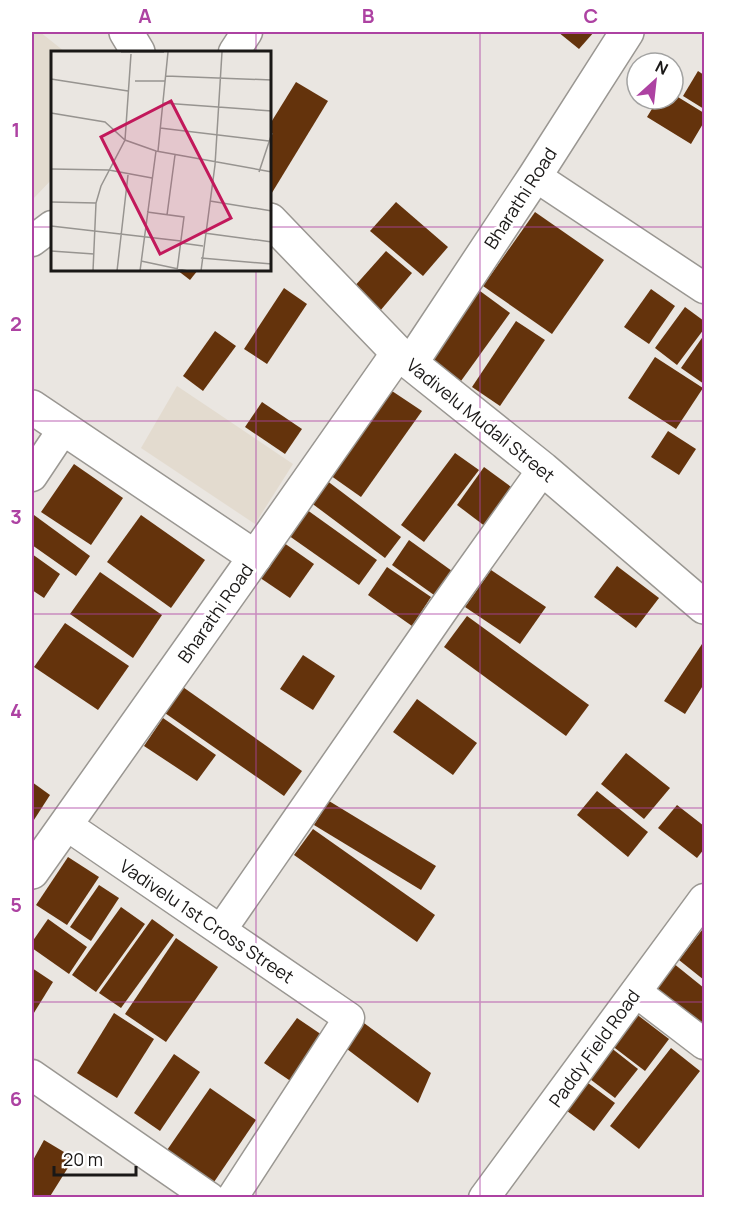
<svg xmlns="http://www.w3.org/2000/svg" width="736" height="1229" viewBox="0 0 736 1229" font-family="Manrope,sans-serif">
  <style>
    .built { fill: #e3dbcf }
    .building { fill: #64330c }
    .lines { fill: none; stroke-linecap: round; stroke-linejoin: round }
    .street-casing { stroke: #9a9792; stroke-width: 33 }
    .secondary-casing { stroke: #9a9792; stroke-width: 36 }
    .street { stroke: #fff; stroke-width: 30 }
    .secondary { stroke: #fff; stroke-width: 33 }
    .grid { fill: none; stroke: #ad42a2; stroke-width: 1.5; stroke-opacity: 0.55 }
    .labels { text-anchor: middle; dominant-baseline: central; stroke-width: 6; stroke-linejoin: round; paint-order: stroke }
    .street-label { font-size: 18px; fill: #1a1817; stroke: #fff }
    .inset-road { fill: none; stroke: #979490; stroke-width: 1.5 }
    .view { fill: #c2185b; fill-opacity: 0.15; stroke: #c2185b; stroke-width: 3 }
    .inset-edge { fill: none; stroke: #1a1817; stroke-width: 3 }
    .neatline { fill: none; stroke: #ad42a2; stroke-width: 2 }
    .grid-label { font-size: 20px; text-anchor: middle; font-weight: bold; fill: #ad42a2 }
  </style>
  <rect width="100%" height="100%" fill="#eae6e1"/>
  <!-- built -->
  <g class="built">
    <path d="M 32,32 L 40,32 L 65,52 L 52,52 L 52,179 L 34,198 L 32,196 Z"/>
    <path d="M 177,386 L 293,464 L 255,524 L 141,448 Z"/>
  </g>
  <!-- building -->
  <g class="building">
    <path d="M 558,32 L 594,32 L 579,49 Z"/>
    <path d="M 698,71 L 704,75 L 704,109 L 683,96 Z"/>
    <path d="M 296,82 L 328,101 L 270,196 L 270,124 Z"/>
    <path d="M 673,94 L 704,113 L 704,122 L 691,144 L 647,117 L 658,99 L 673,99 Z"/>
    <path d="M 396,202 L 448,247 L 423,276 L 370,231 Z"/>
    <path d="M 535,212 L 604,260 L 552,334 L 483,286 Z"/>
    <path d="M 386,251 L 412,273 L 380,311 L 353,288 Z"/>
    <path d="M 177,270 L 198,270 L 190,280 Z"/>
    <path d="M 284,288 L 307,304 L 267,364 L 244,349 Z"/>
    <path d="M 651,289 L 675,306 L 649,344 L 624,327 Z"/>
    <path d="M 480,291 L 510,313 L 461,381 L 430,359 Z"/>
    <path d="M 685,307 L 704,321 L 704,329 L 677,365 L 655,348 Z"/>
    <path d="M 516,321 L 545,340 L 500,406 L 472,387 Z"/>
    <path d="M 215,331 L 236,346 L 203,391 L 183,376 Z"/>
    <path d="M 704,335 L 704,384 L 681,368 Z"/>
    <path d="M 655,357 L 703,388 L 676,429 L 628,398 Z"/>
    <path d="M 386,387 L 422,411 L 361,497 L 327,473 Z"/>
    <path d="M 262,402 L 302,429 L 285,454 L 245,427 Z"/>
    <path d="M 668,431 L 696,449 L 679,475 L 651,457 Z"/>
    <path d="M 455,453 L 479,470 L 424,542 L 401,525 Z"/>
    <path d="M 74,464 L 123,498 L 91,545 L 41,512 Z"/>
    <path d="M 484,467 L 518,492 L 490,530 L 457,505 Z"/>
    <path d="M 326,480 L 401,537 L 385,558 L 310,502 Z"/>
    <path d="M 303,507 L 377,560 L 359,585 L 285,533 Z"/>
    <path d="M 34,515 L 90,556 L 76,576 L 32,545 L 32,518 Z"/>
    <path d="M 141,515 L 205,560 L 171,608 L 107,562 Z"/>
    <path d="M 277,538 L 314,564 L 290,598 L 253,573 Z"/>
    <path d="M 409,540 L 452,571 L 434,595 L 392,565 Z"/>
    <path d="M 32,554 L 60,574 L 44,598 L 32,590 Z"/>
    <path d="M 617,566 L 659,598 L 636,628 L 594,597 Z"/>
    <path d="M 387,567 L 431,597 L 412,626 L 368,595 Z"/>
    <path d="M 491,570 L 546,607 L 520,644 L 465,607 Z"/>
    <path d="M 100,572 L 162,615 L 133,658 L 70,614 Z"/>
    <path d="M 467,616 L 589,705 L 566,736 L 444,647 Z"/>
    <path d="M 65,623 L 129,666 L 98,710 L 34,667 Z"/>
    <path d="M 704,641 L 704,684 L 685,714 L 664,701 Z"/>
    <path d="M 303,655 L 335,676 L 313,710 L 280,689 Z"/>
    <path d="M 180,685 L 302,771 L 284,796 L 162,711 Z"/>
    <path d="M 417,699 L 477,743 L 453,775 L 393,732 Z"/>
    <path d="M 163,718 L 216,755 L 197,781 L 144,746 Z"/>
    <path d="M 626,753 L 670,788 L 644,819 L 601,784 Z"/>
    <path d="M 32,782 L 50,795 L 32,823 Z"/>
    <path d="M 597,791 L 648,832 L 628,857 L 577,815 Z"/>
    <path d="M 329,801 L 436,866 L 421,890 L 314,825 Z"/>
    <path d="M 677,805 L 704,826 L 704,849 L 697,858 L 658,828 Z"/>
    <path d="M 313,829 L 435,915 L 417,942 L 294,855 Z"/>
    <path d="M 68,857 L 99,877 L 67,925 L 36,905 Z"/>
    <path d="M 99,885 L 119,898 L 91,941 L 70,927 Z"/>
    <path d="M 121,907 L 145,924 L 96,992 L 72,975 Z"/>
    <path d="M 48,919 L 87,947 L 69,974 L 32,948 L 32,942 Z"/>
    <path d="M 152,919 L 174,935 L 121,1008 L 99,993 Z"/>
    <path d="M 702,930 L 704,932 L 704,980 L 679,960 Z"/>
    <path d="M 176,938 L 218,967 L 166,1042 L 125,1014 Z"/>
    <path d="M 673,963 L 704,988 L 704,1036 L 649,994 Z"/>
    <path d="M 32,968 L 53,982 L 32,1016 Z"/>
    <path d="M 631,1010 L 669,1039 L 645,1071 L 607,1042 Z"/>
    <path d="M 114,1013 L 154,1039 L 117,1098 L 77,1073 Z"/>
    <path d="M 297,1018 L 325,1037 L 292,1082 L 264,1063 Z"/>
    <path d="M 360,1020 L 431,1073 L 418,1103 L 347,1049 Z"/>
    <path d="M 605,1043 L 638,1069 L 615,1098 L 582,1073 Z"/>
    <path d="M 671,1048 L 700,1071 L 639,1149 L 610,1126 Z"/>
    <path d="M 174,1054 L 200,1072 L 160,1131 L 134,1113 Z"/>
    <path d="M 580,1077 L 615,1103 L 594,1131 L 559,1105 Z"/>
    <path d="M 210,1088 L 256,1120 L 212,1185 L 165,1153 Z"/>
    <path d="M 44,1140 L 74,1158 L 49,1198 L 32,1198 L 32,1162 Z"/>
  </g>
  <g class="lines">
    <!-- street casing -->
    <g class="street-casing">
      <g id="street">
        <path d="M 234,52 L 247,32"/>
        <path d="M 535,176 L 704,288"/>
        <path d="M 32,241 L 52,226"/>
        <path d="M 32,476 L 64,428"/>
        <path d="M 65,824 L 349,1018 L 232,1198"/>
        <path d="M 221,930 L 444,608 L 543,469"/>
        <path d="M 636,992 L 704,1044"/>
        <path d="M 32,1075 L 210,1198"/>
        <path d="M 484,1198 L 704,899"/>
      </g>
    </g>
    <!-- secondary casing -->
    <g class="secondary-casing">
      <g id="secondary">
        <path d="M 126,32 L 138,52"/>
        <path d="M 270,220 L 398,353 L 543,469 L 704,607"/>
        <path d="M 411,363 L 535,176 L 627,32"/>
        <path d="M 32,407 L 255,557"/>
        <path d="M 32,872 L 255,557 L 398,353"/>
      </g>
    </g>
    <!-- street -->
    <use href="#street" class="street"/>
    <!-- secondary -->
    <use href="#secondary" class="secondary"/>
  </g>
  <!-- grid -->
  <path class="grid" d="M 256,32 L 256,52M 480,32 L 480,1198M 32,227 L 52,227M 270,227 L 704,227M 256,270 L 256,1198M 32,421 L 704,421M 32,614 L 704,614M 32,808 L 704,808M 32,1002 L 704,1002"/>
  <g class="labels">
    <!-- street labels -->
    <g class="street-label">
      <text transform="translate(520 198) rotate(-57)">Bharathi Road</text>
      <text transform="translate(481 420) rotate(39)">Vadivelu Mudali Street</text>
      <text transform="translate(215 613) rotate(-55)">Bharathi Road</text>
      <text transform="translate(207 921) rotate(34)">Vadivelu 1st Cross Street</text>
      <text transform="translate(594 1048) rotate(-54)">Paddy Field Road</text>
    </g>
  </g>
  <!-- overview -->
  <g transform="translate(51 51)">
    <rect width="220" height="220" fill="#eae6e1"/>
    <path class="inset-road" d="M 70,1 L 113,1M 115,25 L 221,29M 0,28 L 77,40M 84,30 L 114,30M 112,52 L 221,60M 0,62 L 54,71 L 74,89 L 105,100 L 221,121M 109,77 L 218,90M 107,100 L 117,1M 0,118 L 58,119 L 101,127M 208,121 L 221,82M 159,150 L 221,160M 0,151 L 45,152M 96,161 L 133,166 L 126,220M 116,164 L 124,104M 0,175 L 130,190M 153,182 L 221,191M 130,192 L 152,195M 0,200 L 43,203M 150,207 L 221,213M 90,210 L 137,220M 42,220 L 45,152 L 50,135 L 74,89 L 80,3M 66,220 L 77,124M 89,220 L 105,100M 150,220 L 164,114 L 171,1"/>
    <path class="view" d="M 120,50 L 180,167 L 109,203 L 50,86 Z"/>
    <rect width="220" height="220" class="inset-edge"/>
  </g>
  <!-- border -->
  <rect width="736" height="1229" fill="none" stroke="#ffffff" stroke-width="66"/>
  <!-- north arrow -->
  <g transform="translate(655 81) rotate(27)"><circle r="28" fill="#ffffff" stroke="#a3a3a2" stroke-width="1.5"/>
  <path d="M0-4.5L10 22L0 15L-10 22Z" fill="#ad42a2"/>
  <text y="-9" font-size="16" font-weight="bold" text-anchor="middle" fill="#1a1817">N</text>
  </g>
  <!-- scale -->
  <path d="M54 1166v9h82v-9" fill="none" stroke="#1a1817" stroke-width="3"/>
  <text x="63" y="1166" font-size="18" fill="#1a1817" stroke="#ffffff" stroke-width="4.5" paint-order="stroke">20 m</text>
  <rect x="33" y="33" width="670" height="1163" class="neatline"/>
  <g class="grid-label">
    <text x="145" y="23">A</text>
    <text x="368" y="23">B</text>
    <text x="591" y="23">C</text>
    <text x="16" y="137">1</text>
    <text x="16" y="331">2</text>
    <text x="16" y="524">3</text>
    <text x="16" y="718">4</text>
    <text x="16" y="912">5</text>
    <text x="16" y="1106">6</text>
  </g>
</svg>
